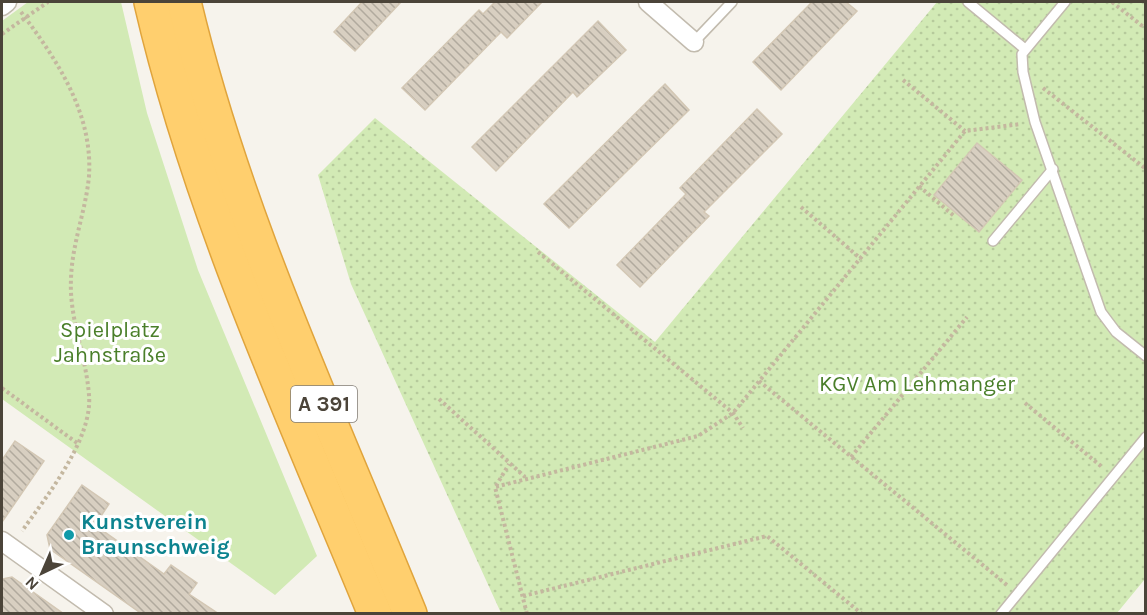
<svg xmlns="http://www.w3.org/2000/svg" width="1147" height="615" viewBox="0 0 1147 615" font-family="Karla,sans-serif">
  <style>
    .park { fill: #d2eab5 }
    .garden { fill: url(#garden-dots) }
    .building { fill: url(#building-back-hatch); stroke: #d3c7b4; stroke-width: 1.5 }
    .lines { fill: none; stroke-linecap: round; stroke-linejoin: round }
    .lane-casing { stroke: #c2bbae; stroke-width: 12 }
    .street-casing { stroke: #c2bbae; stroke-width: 21 }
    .highway-casing { stroke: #e0a43c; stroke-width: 36 }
    .path { stroke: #c4b79f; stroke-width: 4; stroke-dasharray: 3 3; stroke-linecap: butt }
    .lane { stroke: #fff; stroke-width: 9 }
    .street { stroke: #fff; stroke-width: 18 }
    .highway { stroke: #ffcf6e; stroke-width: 33 }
    .culture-dot { fill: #0f9aa8; stroke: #fff; stroke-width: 2 }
    .labels { text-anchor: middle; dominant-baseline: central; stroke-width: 6; stroke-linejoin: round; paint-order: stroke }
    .shield { fill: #fff; stroke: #817c74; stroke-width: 1.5 }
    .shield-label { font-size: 21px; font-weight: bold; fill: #4b4439 }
    .park-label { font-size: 22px; fill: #4a7f2a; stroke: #fff }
    .culture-label { font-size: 22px; font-weight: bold; fill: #0d838f; stroke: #fff; text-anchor: start }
  </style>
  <defs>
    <pattern id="garden-dots" width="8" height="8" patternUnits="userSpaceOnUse" patternTransform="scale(1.5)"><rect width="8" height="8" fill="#d2eab5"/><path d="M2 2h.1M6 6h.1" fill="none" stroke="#b6ca9c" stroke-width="1.8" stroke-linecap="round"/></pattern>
    <pattern id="building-back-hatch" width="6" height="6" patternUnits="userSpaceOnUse" patternTransform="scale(1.5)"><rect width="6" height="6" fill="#d8cfc1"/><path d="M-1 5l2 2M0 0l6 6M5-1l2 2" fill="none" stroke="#b1aa9e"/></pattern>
  </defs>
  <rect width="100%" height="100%" fill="#f6f3ec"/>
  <!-- park -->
  <path class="park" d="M 28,2 L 121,2 L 147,113 L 198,270 L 317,556 L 275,595 L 2,399 L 2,21 Z"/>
  <!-- garden -->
  <path class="garden" d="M 937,2 L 1145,2 L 1145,579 L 1117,613 L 501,613 L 351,284 L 318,175 L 375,118 L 655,342 Z"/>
  <!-- building -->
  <g class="building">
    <path d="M 362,2 L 401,2 L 355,51 L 334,32 Z"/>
    <path d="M 495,2 L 542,2 L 507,38 L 501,32 L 425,110 L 402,88 L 479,10 L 483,14 Z"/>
    <path d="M 812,2 L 846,2 L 857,11 L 781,90 L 753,62 Z"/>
    <path d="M 598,21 L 626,50 L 577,97 L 573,92 L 496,171 L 472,147 Z"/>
    <path d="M 665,84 L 689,110 L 569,228 L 544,204 Z"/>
    <path d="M 757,109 L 782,134 L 704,212 L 709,216 L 640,287 L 617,265 L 686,194 L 680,188 Z"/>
    <path d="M 977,143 L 1022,180 L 979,232 L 934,195 Z"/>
    <path d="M 15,441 L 44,461 L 2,522 L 2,460 Z"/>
    <path d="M 82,485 L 109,504 L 95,525 L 164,574 L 171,565 L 197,583 L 189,594 L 219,614 L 142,614 L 50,549 L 47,535 Z"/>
    <path d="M 12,577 L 64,614 L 2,614 L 2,579 Z"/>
  </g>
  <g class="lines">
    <!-- lane casing -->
    <g class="lane-casing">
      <g id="lane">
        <path d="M 968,2 L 1025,49"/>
        <path d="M 1065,2 L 1022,54 L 1023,72 L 1035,122 L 1101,312 L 1116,332 L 1146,356"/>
        <path d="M 694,42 L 732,2"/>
        <path d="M 993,241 L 1053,169"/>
        <path d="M 1001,614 L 1146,437"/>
      </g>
    </g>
    <!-- street casing -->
    <g class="street-casing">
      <g id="street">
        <path d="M 648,2 L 694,42"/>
        <path d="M 2,6 L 7,2"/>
        <path d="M 2,541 L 104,614"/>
      </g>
    </g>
    <!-- highway casing -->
    <g class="highway-casing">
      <g id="highway">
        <path d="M 151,2 C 200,214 292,412 375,614"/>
        <path d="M 184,2 C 234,214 328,412 410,614"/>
      </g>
    </g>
    <!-- path -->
    <g class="path">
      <path d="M 1112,2 L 1146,29"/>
      <path d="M 21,12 C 57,60 93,113 89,176 C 86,210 72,243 71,279 C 69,319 86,355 89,395 C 93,439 46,497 22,531"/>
      <path d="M 2,34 L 48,2"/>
      <path d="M 903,80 L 965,131"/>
      <path d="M 1043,88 L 1146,169"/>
      <path d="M 919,186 L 954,216"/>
      <path d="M 801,207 L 861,259"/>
      <path d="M 538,252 L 733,413 L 743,428"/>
      <path d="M 759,381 L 1007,585"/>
      <path d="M 2,388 L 77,443"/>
      <path d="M 439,399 L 525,477"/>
      <path d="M 1025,403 L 1102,467"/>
      <path d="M 851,457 L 967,317"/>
      <path d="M 496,486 L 509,464"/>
      <path d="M 523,596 L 767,536 L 862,614"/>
      <path d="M 527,614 L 495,487 L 698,436 L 733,413 L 965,131 L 1021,124"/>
    </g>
    <!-- lane -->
    <use href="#lane" class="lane"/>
    <!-- street -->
    <use href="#street" class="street"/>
    <!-- highway -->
    <use href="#highway" class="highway"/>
  </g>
  <!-- markers -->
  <circle class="culture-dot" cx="69" cy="535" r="6"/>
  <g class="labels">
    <!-- shield labels -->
    <rect class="shield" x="291" y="386" width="66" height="36" rx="4.5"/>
    <g class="shield-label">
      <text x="324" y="404">A 391</text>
    </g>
    <!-- park labels -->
    <g class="park-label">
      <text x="110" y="330">Spielplatz<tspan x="110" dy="25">Jahnstraße</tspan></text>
      <text x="917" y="384">KGV Am Lehmanger</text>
    </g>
    <!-- culture labels -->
    <g class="culture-label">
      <text x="81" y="522">Kunstverein<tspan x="81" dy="25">Braunschweig</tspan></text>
    </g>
  </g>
  <!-- border -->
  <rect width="1147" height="615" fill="none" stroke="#4b4439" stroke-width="6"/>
  <!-- north arrow -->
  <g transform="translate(42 573) rotate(224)" stroke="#ffffff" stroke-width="4.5" paint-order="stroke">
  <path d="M0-4.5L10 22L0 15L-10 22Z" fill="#4b4439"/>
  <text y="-9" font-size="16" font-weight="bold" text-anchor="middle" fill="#4b4439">N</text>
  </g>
</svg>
